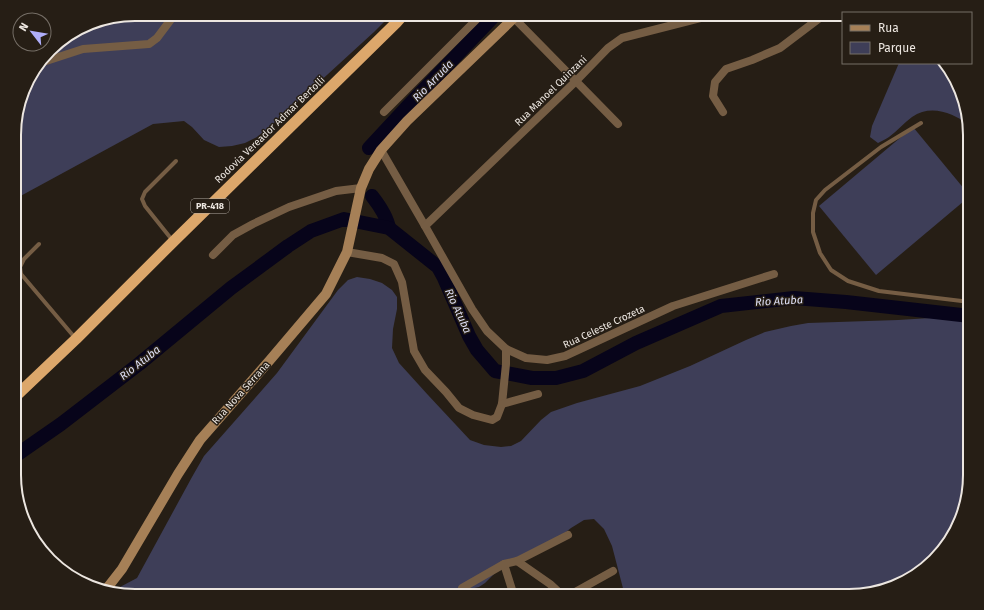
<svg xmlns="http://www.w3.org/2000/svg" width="984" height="610" viewBox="0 0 984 610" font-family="'Fira Sans',sans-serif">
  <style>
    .green { fill: #3e3e58 }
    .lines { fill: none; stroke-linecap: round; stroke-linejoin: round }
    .river { stroke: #07041a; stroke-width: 14 }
    .service { stroke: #755d44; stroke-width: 4 }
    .minor { stroke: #755d44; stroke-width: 8 }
    .secondary { stroke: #a68057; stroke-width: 10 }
    .trunk { stroke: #dca76b; stroke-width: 11 }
    .labels { text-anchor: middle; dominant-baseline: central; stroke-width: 3; stroke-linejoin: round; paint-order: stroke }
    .shield { fill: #261e15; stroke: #b1aaa3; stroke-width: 1 }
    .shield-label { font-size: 9px; font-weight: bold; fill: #ece6e0 }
    .street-label { font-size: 10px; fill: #ece6e0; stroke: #261e15 }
    .water-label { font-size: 11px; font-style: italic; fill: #dfe0f7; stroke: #261e15 }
    .rim { fill: none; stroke: #ece6e0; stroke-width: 2 }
  </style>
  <rect width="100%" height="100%" fill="#261e15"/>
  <!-- green -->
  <g class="green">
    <path d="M 135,14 L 392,14 L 374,32 L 281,117 L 257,137 L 245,143 L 232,146 L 219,147 L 204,140 L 192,127 L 184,121 L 153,124 L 15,199 L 15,119 L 27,81 L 55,44 L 89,23 Z"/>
    <path d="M 899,63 L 943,63 L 954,74 L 969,125 C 953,113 931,104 912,117 C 904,123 897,131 889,137 C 886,139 882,141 878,143 L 870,137 L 872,126 Z"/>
    <path d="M 913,127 L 970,196 L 876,275 L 819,206 Z"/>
    <path d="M 357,277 L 370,279 L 382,283 L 392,290 L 397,297 L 397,309 L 393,329 L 392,348 L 399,363 L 428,395 L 470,440 L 484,445 L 501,447 L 511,446 L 521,441 L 541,420 L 551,412 L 577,403 L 640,386 L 690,366 L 746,340 L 765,332 L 791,326 L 808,323 L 898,320 L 930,318 L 970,319 L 970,483 L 950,542 L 909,580 L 857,596 L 625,596 L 612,546 L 604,529 L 594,519 L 584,520 L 571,528 L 551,544 L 496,572 L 485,583 L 479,587 L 436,596 L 134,596 L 115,593 L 120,587 L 137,578 L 192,477 L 204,456 L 277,373 L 338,290 L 348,280 Z"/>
  </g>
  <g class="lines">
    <!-- river -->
    <g class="river">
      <path d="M 369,148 L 408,106 L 496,14"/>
      <path d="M 372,196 C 379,205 387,216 389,228"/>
      <path d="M 15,456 L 61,424 L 139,364 L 231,288 L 288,246 L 311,231 L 344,219 L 389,228 L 438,267 L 444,278 L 469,336 L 477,350 L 495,371 L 532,378 L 556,378 L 583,371 L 636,343 L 721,306 L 794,298 L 846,302 L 970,316"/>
    </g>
    <!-- service -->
    <g class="service">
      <path d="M 921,123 L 881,147 L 825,190 L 816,200 L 813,213 L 813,232 L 820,253 L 831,270 L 848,281 L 879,291 L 970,302"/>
      <path d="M 173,241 L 145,206 L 142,199 L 145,192 L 176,161"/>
      <path d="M 39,244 L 24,259 L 20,267 L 21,274 L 76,339"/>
    </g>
    <!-- minor -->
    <g class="minor">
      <path d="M 514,18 L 618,124"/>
      <path d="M 40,63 L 83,49 L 149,44 L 157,38 L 175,14"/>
      <path d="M 384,112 L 482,14"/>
      <path d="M 723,112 L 713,96 L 715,82 L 726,69 L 752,60 L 780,48 L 821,17 L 824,14"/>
      <path d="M 381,150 L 425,226 L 472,309 L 487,331 L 506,349 L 526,358 L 547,360 L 565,356 L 673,306 L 774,274"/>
      <path d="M 425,226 L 576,81 L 608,48 L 622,38 L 716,14"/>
      <path d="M 347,252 L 382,258 L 394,264 L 402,282 L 414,351 L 425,370 L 446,392 L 459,408 L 473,415 L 492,420 L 497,417 L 502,404 L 506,364 L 506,349"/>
      <path d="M 213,255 L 233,235 L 253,224 L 289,207 L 336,191 L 361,188"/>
      <path d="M 502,404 L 538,394"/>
      <path d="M 517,561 L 550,584 L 563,596"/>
      <path d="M 504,564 L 514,596"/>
      <path d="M 463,596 L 462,588 L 504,564 L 517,561 L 568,535"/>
      <path d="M 568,596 L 613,571"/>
    </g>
    <!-- secondary -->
    <path class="secondary" d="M 104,592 L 122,569 L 178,474 L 200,440 L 270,360 L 326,294 L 347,252 L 361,188 L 369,169 L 381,150 L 407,121 L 518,14"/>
    <!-- trunk -->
    <path class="trunk" d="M 15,397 L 76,339 L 174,241 L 396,23 L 404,14"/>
  </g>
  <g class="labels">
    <!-- shield labels -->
    <rect class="shield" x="191" y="199" width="38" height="14" rx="3"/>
    <g class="shield-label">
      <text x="210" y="206">PR-418</text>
    </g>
    <!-- street labels -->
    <g class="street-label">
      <text transform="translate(551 91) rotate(-44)">Rua Manoel Quinzani</text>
      <text transform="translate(270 130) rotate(-44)">Rodovia Vereador Admar Bertolli</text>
      <text transform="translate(604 327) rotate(-25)">Rua Celeste Crozeta</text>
      <text transform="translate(241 393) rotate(-48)">Rua Nova Serrana</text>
    </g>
    <!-- water labels -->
    <g class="water-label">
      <text transform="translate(433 81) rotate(-46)">Rio Arruda</text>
      <text transform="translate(779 301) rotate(-3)">Rio Atuba</text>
      <text transform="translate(458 311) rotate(65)">Rio Atuba</text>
      <text transform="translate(140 363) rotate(-38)">Rio Atuba</text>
    </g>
  </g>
  <!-- crop -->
  <path d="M0 0H984V610H0ZM135 21H849A114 114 0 0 1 963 135V475A114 114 0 0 1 849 589H135A114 114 0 0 1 21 475V135A114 114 0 0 1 135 21Z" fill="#261e15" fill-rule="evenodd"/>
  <path class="rim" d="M135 21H849A114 114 0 0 1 963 135V475A114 114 0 0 1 849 589H135A114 114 0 0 1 21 475V135A114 114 0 0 1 135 21Z"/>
  <!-- legend -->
  <rect x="842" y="12" width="130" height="52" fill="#261e15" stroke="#756e66"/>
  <rect x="850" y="25" width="20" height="6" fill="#a68057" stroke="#756e66"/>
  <text x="878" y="32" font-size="12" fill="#ece6e0">Rua</text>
  <rect x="850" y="42" width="20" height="12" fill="#3e3e58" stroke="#756e66"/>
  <text x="878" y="52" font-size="12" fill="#ece6e0">Parque</text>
  <!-- north arrow -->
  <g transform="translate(32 32) rotate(301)"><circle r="19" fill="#261e15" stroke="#756e66"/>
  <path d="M0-3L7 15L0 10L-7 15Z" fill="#afaefa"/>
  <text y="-6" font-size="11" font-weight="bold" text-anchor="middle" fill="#ece6e0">N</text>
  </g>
</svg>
